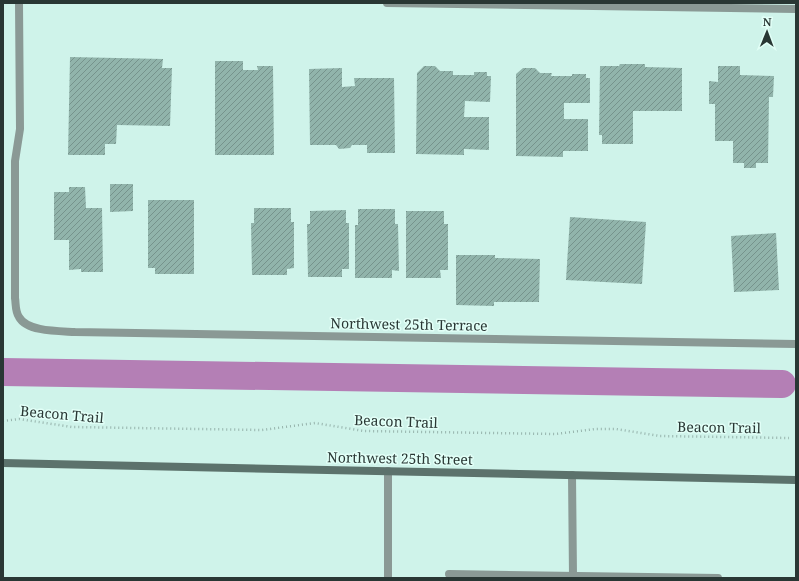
<svg xmlns="http://www.w3.org/2000/svg" width="799" height="581" viewBox="0 0 799 581" font-family="'Noto Serif',serif">
  <style>
    .lines { fill: none; stroke-linecap: round; stroke-linejoin: round }
    .canal { stroke: #b47fb5; stroke-width: 28 }
    .building { fill: url(#building-hatch) }
    .path { stroke: #96b3ac; stroke-width: 2.5; stroke-dasharray: 1 3; stroke-linecap: butt }
    .lane { stroke: #8a9995; stroke-width: 8 }
    .street { stroke: #8a9995; stroke-width: 8 }
    .secondary { stroke: #5c726c; stroke-width: 8 }
    .labels { text-anchor: middle; dominant-baseline: central; stroke-width: 3; stroke-linejoin: round; paint-order: stroke }
    .street-label { font-size: 14px; fill: #293734; stroke: #e2fff7 }
  </style>
  <defs>
    <pattern id="building-hatch" width="6" height="6" patternUnits="userSpaceOnUse"><rect width="6" height="6" fill="#91b4ab"/><path d="M-1 1l2-2M0 6l6-6M5 7l2-2" fill="none" stroke="#76938c"/></pattern>
  </defs>
  <rect width="100%" height="100%" fill="#cff3ea"/>
  <g class="lines">
    <!-- canal -->
    <path class="canal" d="M 3,372 L 782,384"/>
  </g>
  <!-- building -->
  <g class="building">
    <path d="M 70,57 L 163,59 L 162,68 L 172,68 L 170,126 L 117,125 L 116,144 L 105,144 L 105,155 L 68,155 Z"/>
    <path d="M 215,61 L 243,61 L 243,70 L 258,70 L 257,66 L 273,66 L 274,155 L 215,155 Z"/>
    <path d="M 620,64 L 645,64 L 645,67 L 682,68 L 682,111 L 633,111 L 633,144 L 602,144 L 602,135 L 599,135 L 600,66 L 619,66 Z"/>
    <path d="M 424,66 L 435,66 L 440,71 L 453,71 L 453,75 L 474,75 L 474,72 L 487,72 L 487,76 L 491,76 L 490,102 L 465,101 L 464,117 L 489,117 L 489,150 L 464,149 L 464,155 L 416,154 L 417,73 Z"/>
    <path d="M 718,66 L 740,66 L 740,75 L 774,76 L 773,97 L 769,97 L 768,163 L 756,163 L 756,168 L 744,168 L 744,163 L 733,163 L 733,141 L 715,141 L 715,104 L 709,104 L 709,81 L 718,82 Z"/>
    <path d="M 342,68 L 342,87 L 355,86 L 354,78 L 394,78 L 395,153 L 367,153 L 367,145 L 352,145 L 350,148 L 339,149 L 336,145 L 310,145 L 309,69 Z"/>
    <path d="M 523,68 L 535,68 L 540,73 L 552,73 L 551,76 L 572,76 L 572,74 L 586,74 L 586,78 L 590,78 L 590,103 L 564,103 L 564,119 L 588,119 L 588,151 L 563,151 L 563,157 L 516,156 L 516,74 Z"/>
    <path d="M 110,184 L 133,184 L 133,211 L 110,212 Z"/>
    <path d="M 69,187 L 85,187 L 86,208 L 102,208 L 103,272 L 81,272 L 81,269 L 69,270 L 69,240 L 54,240 L 54,192 L 69,192 Z"/>
    <path d="M 148,200 L 194,200 L 194,274 L 155,274 L 155,268 L 148,268 Z"/>
    <path d="M 254,208 L 291,208 L 291,222 L 294,222 L 294,268 L 287,269 L 287,275 L 252,275 L 251,223 L 254,223 Z"/>
    <path d="M 358,209 L 395,209 L 395,224 L 398,224 L 399,271 L 392,270 L 392,278 L 355,278 L 355,225 L 358,225 Z"/>
    <path d="M 346,210 L 346,223 L 349,223 L 349,269 L 342,269 L 342,277 L 308,277 L 307,224 L 310,224 L 310,211 Z"/>
    <path d="M 406,211 L 444,211 L 444,224 L 448,224 L 448,270 L 440,270 L 441,278 L 406,278 Z"/>
    <path d="M 570,217 L 646,222 L 642,284 L 566,280 Z"/>
    <path d="M 776,233 L 779,290 L 734,292 L 731,236 Z"/>
    <path d="M 456,255 L 495,255 L 495,258 L 540,259 L 539,302 L 494,302 L 494,306 L 456,305 Z"/>
  </g>
  <g class="lines">
    <!-- path -->
    <path class="path" d="M 3,421 L 19,419 L 72,427 L 262,430 L 315,423 L 364,431 L 556,434 L 595,429 L 616,429 L 660,436 L 789,438"/>
    <!-- lane -->
    <g class="lane">
      <path d="M 572,475 L 573,576"/>
      <path d="M 449,574 L 718,578"/>
      <path d="M 388,578 L 388,471"/>
    </g>
    <!-- street -->
    <g class="street">
      <path d="M 19,3 L 20,129 L 15,161 L 15,298 C 16,304 15,311 19,317 C 27,332 60,331 75,332 L 796,344"/>
      <path d="M 387,3 L 796,9"/>
    </g>
    <!-- secondary -->
    <path class="secondary" d="M 3,463 L 796,480"/>
  </g>
  <g class="labels">
    <!-- street labels -->
    <g class="street-label">
      <text transform="translate(409 324) rotate(1)">Northwest 25th Terrace</text>
      <text transform="translate(62 414) rotate(5)">Beacon Trail</text>
      <text transform="translate(396 421) rotate(2)">Beacon Trail</text>
      <text transform="translate(719 427) rotate(1)">Beacon Trail</text>
      <text transform="translate(400 458) rotate(1)">Northwest 25th Street</text>
    </g>
  </g>
  <!-- border -->
  <rect width="799" height="581" fill="none" stroke="#293734" stroke-width="8"/>
  <!-- north arrow -->
  <g transform="translate(767 32) rotate(1)" stroke="#e2fff7" stroke-width="3" paint-order="stroke">
  <path d="M0-3L7 15L0 10L-7 15Z" fill="#293734"/>
  <text y="-6" font-size="11" font-weight="bold" text-anchor="middle" fill="#293734">N</text>
  </g>
</svg>
